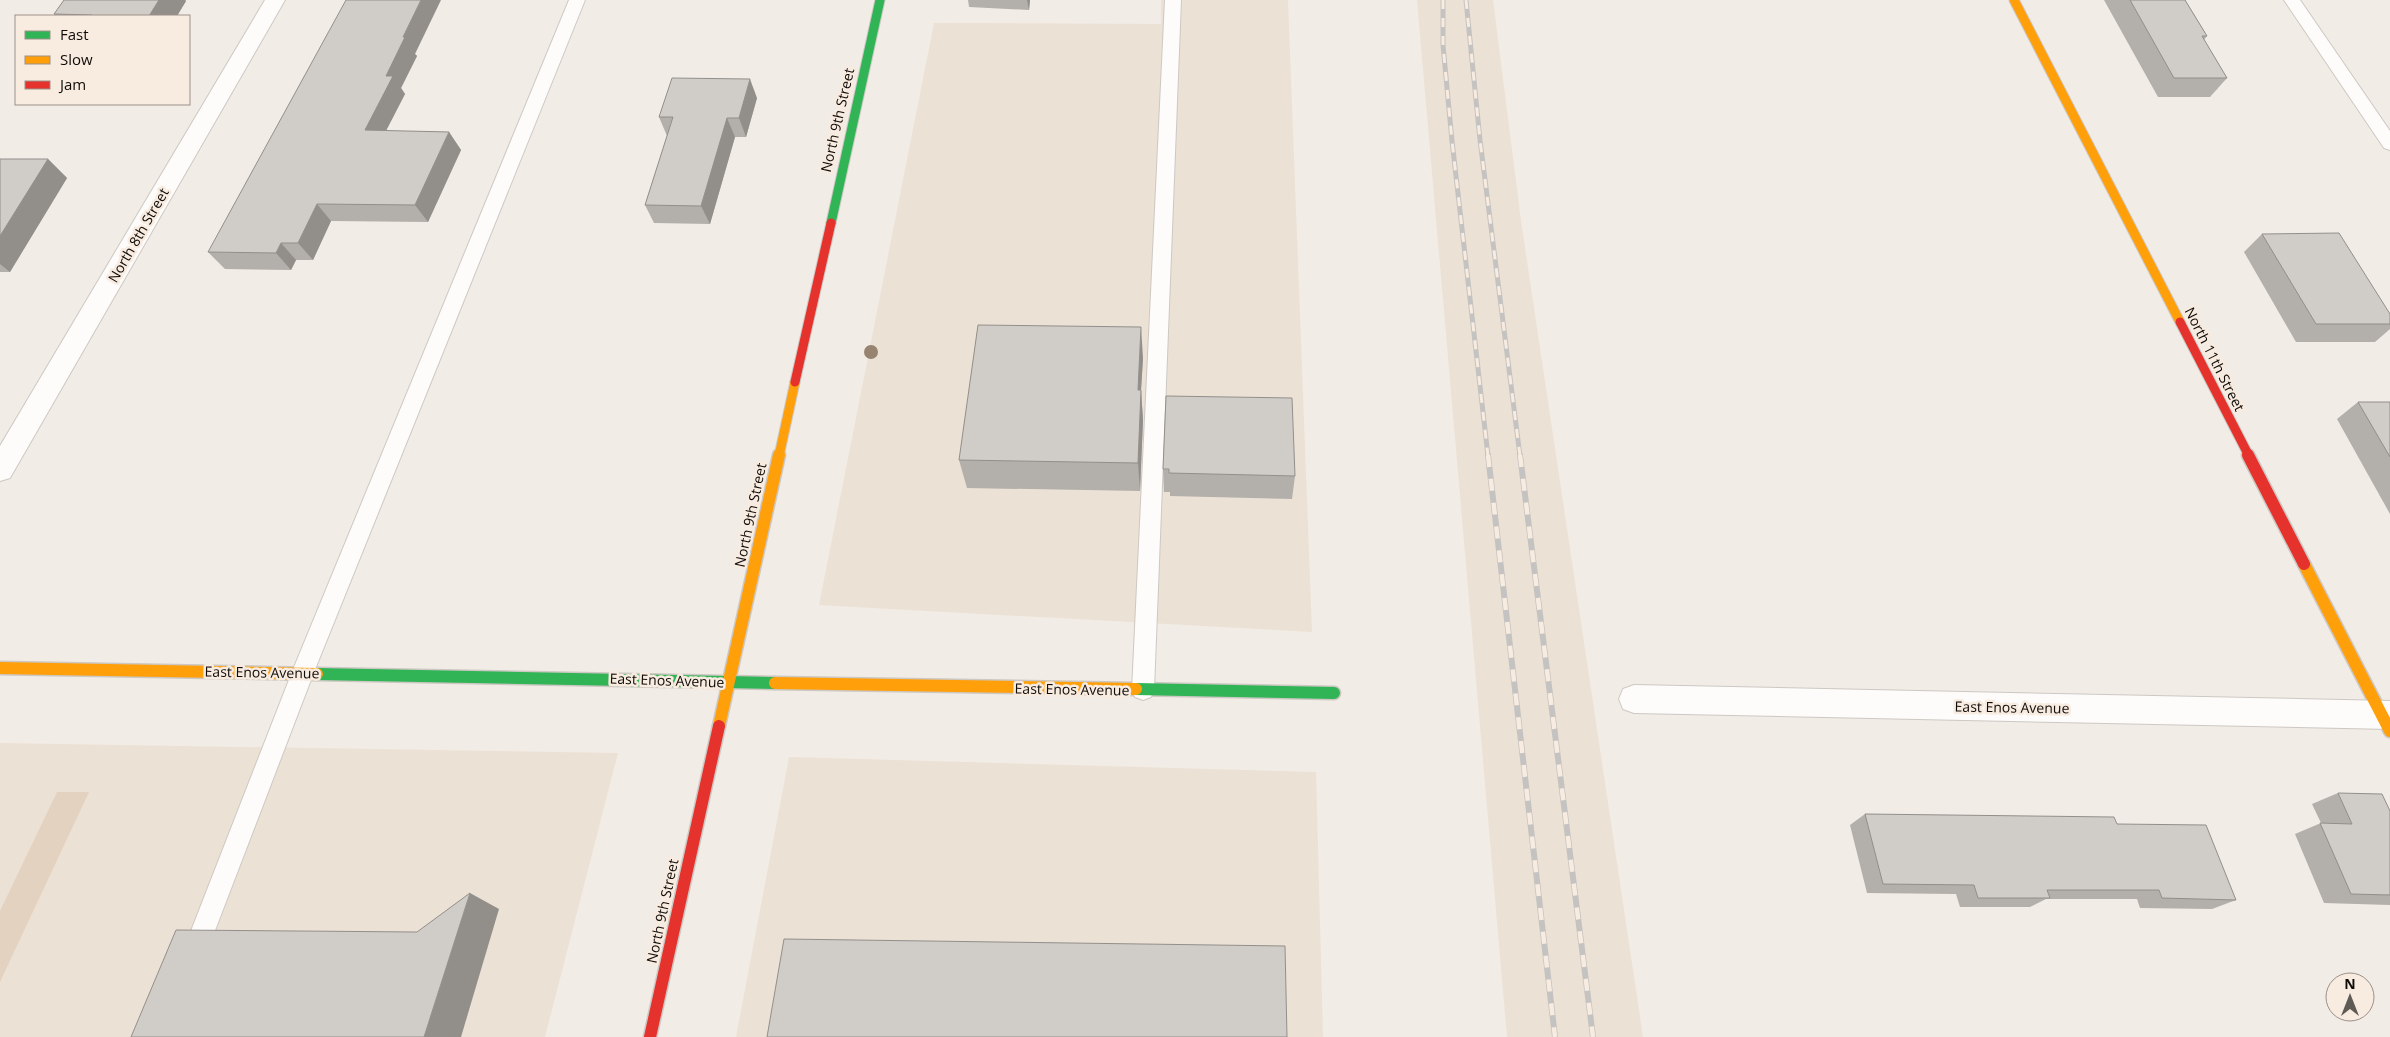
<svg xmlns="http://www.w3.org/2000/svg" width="2390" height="1037" viewBox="0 0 2390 1037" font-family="'Open Sans',sans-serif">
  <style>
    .built { fill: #ece1d5 }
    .green { fill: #e4d2c1 }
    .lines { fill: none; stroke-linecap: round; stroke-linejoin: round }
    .lane-casing { stroke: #cdc8c3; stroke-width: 2 }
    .street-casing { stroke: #cdc8c3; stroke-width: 2 }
    .fast-far1-casing { stroke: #cdc8c3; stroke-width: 11 }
    .fast-casing { stroke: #cdc8c3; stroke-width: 15 }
    .slow-far1-casing { stroke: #cdc8c3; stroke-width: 11 }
    .slow-casing { stroke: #cdc8c3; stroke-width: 15 }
    .jam-far1-casing { stroke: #cdc8c3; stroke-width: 11 }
    .jam-casing { stroke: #cdc8c3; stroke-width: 15 }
    .lane { fill: #fdfcfb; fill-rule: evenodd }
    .street { fill: #fdfcfb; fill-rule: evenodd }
    .fast-far1 { stroke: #30b455; stroke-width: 9 }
    .fast { stroke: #30b455; stroke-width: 12 }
    .slow-far1 { stroke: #ff9f0a; stroke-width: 9 }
    .slow { stroke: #ff9f0a; stroke-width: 12 }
    .jam-far1 { stroke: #e5322d; stroke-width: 9 }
    .jam { stroke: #e5322d; stroke-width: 12 }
    .rail-far1-casing { stroke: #c5c3c1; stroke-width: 5 }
    .rail-casing { stroke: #c5c3c1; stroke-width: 6 }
    .rail-far1 { stroke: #f8ebe0; stroke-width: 3; stroke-dasharray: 9; stroke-linecap: butt }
    .rail { stroke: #f8ebe0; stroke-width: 4.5; stroke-dasharray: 12; stroke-linecap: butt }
    .tree { fill: #968471 }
    .wall { fill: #b3afab }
    .shaded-wall { fill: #928f8b }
    .building { fill: #d0ccc7; stroke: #928f8b }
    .labels { text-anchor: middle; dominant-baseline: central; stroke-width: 5; stroke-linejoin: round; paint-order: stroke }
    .street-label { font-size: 14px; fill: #0f0b08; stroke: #f8ebe0 }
  </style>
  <rect width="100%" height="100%" fill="#f2ece6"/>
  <!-- built -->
  <g class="built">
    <path d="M 1161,0 L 1288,0 L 1312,632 L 819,605 L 934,23 L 1161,24 Z"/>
    <path d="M 1417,0 L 1493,0 L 1521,221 L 1643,1037 L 1507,1037 Z"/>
    <path d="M 0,743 L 618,753 L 545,1037 L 0,1037 Z"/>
    <path d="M 789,757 L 1316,772 L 1323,1037 L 736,1037 Z"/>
  </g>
  <!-- green -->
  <path class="green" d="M 57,792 L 89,792 L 0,982 L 0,911 Z"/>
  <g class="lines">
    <!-- lane casing -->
    <g class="lane-casing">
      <g id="lane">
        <path d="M 569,0 L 585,0 L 314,672 L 206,954 L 202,962 L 194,966 L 186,962 L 182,954 L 292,672 Z"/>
        <path d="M 1165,0 L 1181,0 L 1154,690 L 1151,697 L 1143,700 L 1135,697 L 1132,690 Z"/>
        <path d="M 2284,0 L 2300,0 L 2390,131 L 2390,150 L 2384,148 Z"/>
      </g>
    </g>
    <!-- street casing -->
    <g class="street-casing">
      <g id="street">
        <path d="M 265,0 L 285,0 L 10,478 L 0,481 L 0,446 Z"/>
        <path d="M 1634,685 L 2390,701 L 2390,729 L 1634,713 L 1623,709 L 1619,699 L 1623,689 Z"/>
      </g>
    </g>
    <!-- fast-far1 casing -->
    <g class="fast-far1-casing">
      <path id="fast-far1" d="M 831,223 L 880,0"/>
    </g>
    <!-- fast casing -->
    <g class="fast-casing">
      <g id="fast">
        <path d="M 317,674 L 775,683"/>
        <path d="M 1136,689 L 1334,693"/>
      </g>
    </g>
    <!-- slow-far1 casing -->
    <g class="slow-far1-casing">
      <g id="slow-far1">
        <path d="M 2014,0 L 2180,322"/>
        <path d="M 779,456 L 795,382"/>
      </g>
    </g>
    <!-- slow casing -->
    <g class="slow-casing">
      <g id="slow">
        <path d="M 2304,564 L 2390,731"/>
        <path d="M 0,668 L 317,674"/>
        <path d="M 775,683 L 1136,689"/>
        <path d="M 719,726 L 779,455"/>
      </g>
    </g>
    <!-- jam-far1 casing -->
    <g class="jam-far1-casing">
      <g id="jam-far1">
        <path d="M 2180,322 L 2249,456"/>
        <path d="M 795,382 L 831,223"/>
      </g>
    </g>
    <!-- jam casing -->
    <g class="jam-casing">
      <g id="jam">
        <path d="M 2248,455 L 2304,564"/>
        <path d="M 650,1037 L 719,726"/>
      </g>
    </g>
    <!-- lane -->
    <use href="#lane" class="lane"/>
    <!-- street -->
    <use href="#street" class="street"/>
    <!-- fast-far1 -->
    <use href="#fast-far1" class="fast-far1"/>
    <!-- fast -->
    <use href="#fast" class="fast"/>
    <!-- slow-far1 -->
    <use href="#slow-far1" class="slow-far1"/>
    <!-- slow -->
    <use href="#slow" class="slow"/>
    <!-- jam-far1 -->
    <use href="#jam-far1" class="jam-far1"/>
    <!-- jam -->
    <use href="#jam" class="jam"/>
    <!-- rail-far1 casing -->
    <g class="rail-far1-casing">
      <g id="rail-far1">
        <path d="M 1443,0 L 1443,45 L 1452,141 L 1488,456"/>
        <path d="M 1466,0 L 1480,140 L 1520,456"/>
      </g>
    </g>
    <!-- rail casing -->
    <g class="rail-casing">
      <g id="rail">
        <path d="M 1488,455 L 1555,1037"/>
        <path d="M 1520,455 L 1593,1037"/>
      </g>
    </g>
    <!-- rail-far1 -->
    <use href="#rail-far1" class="rail-far1"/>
    <!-- rail -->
    <use href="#rail" class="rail"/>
  </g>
  <!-- trees -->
  <circle class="tree" cx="871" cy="352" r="7"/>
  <!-- wall -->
  <g class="wall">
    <path d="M 64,0 L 185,0 L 186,1 L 177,16 L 56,16 L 54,14 Z"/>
    <path d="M 968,0 L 1030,0 L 1029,10 L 969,7 Z"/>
    <path d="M 2104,0 L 2185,0 L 2207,36 L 2204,40 L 2227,78 L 2210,97 L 2158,97 Z"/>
    <path d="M 415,54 L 417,56 L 401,88 L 405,94 L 386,131 L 449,132 L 461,150 L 428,222 L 331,221 L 313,260 L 296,260 L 291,270 L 225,269 L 208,252 Z"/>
    <path d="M 757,98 L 746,137 L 735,137 L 710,224 L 654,223 L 645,205 L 667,136 L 659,117 Z"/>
    <path d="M 0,159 L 48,159 L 67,178 L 10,272 L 0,272 Z"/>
    <path d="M 2262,234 L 2390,314 L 2390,329 L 2375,342 L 2296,342 L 2244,252 Z"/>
    <path d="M 1143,358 L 1141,390 L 1143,420 L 1140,491 L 967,488 L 959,460 Z"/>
    <path d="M 2358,402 L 2390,402 L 2390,514 L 2337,419 Z"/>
    <path d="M 1163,469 L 1295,476 L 1292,499 L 1170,496 L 1170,492 L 1164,492 Z"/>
    <path d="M 2338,793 L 2390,811 L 2390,905 L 2324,903 L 2295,834 L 2321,823 L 2312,804 Z"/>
    <path d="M 1865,814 L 2117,824 L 2236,900 L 2212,909 L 2140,908 L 2137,899 L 2046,899 L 2030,907 L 1960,907 L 1956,894 L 1867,893 L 1850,825 Z"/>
  </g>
  <!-- shaded-wall -->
  <g class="shaded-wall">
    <path d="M 159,0 L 185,0 L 186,1 L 177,16 L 149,16 Z"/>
    <path d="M 421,0 L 441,0 L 415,54 L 417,56 L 401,88 L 405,94 L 377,148 L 365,130 L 386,76 L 403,37 Z"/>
    <path d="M 1027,0 L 1030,0 L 1029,10 Z"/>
    <path d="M 750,79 L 757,98 L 746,137 L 739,118 Z"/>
    <path d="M 727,118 L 735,137 L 710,224 L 701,206 Z"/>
    <path d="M 449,132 L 461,150 L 428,222 L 415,205 Z"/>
    <path d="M 48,159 L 67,178 L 10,272 L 0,264 L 0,236 Z"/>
    <path d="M 317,204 L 331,221 L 313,260 L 298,243 Z"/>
    <path d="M 281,243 L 296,260 L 291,270 L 276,253 Z"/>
    <path d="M 1141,327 L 1143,358 L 1141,390 L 1143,420 L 1140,491 L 1138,463 L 1138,390 Z"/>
    <path d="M 470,893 L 499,909 L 461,1037 L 424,1037 Z"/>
  </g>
  <!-- building -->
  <g class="building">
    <path d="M 64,0 L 159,0 L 149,16 L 91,16 L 92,15 L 54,14 Z"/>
    <path d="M 346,0 L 421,0 L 403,37 L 405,37 L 386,76 L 393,76 L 365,130 L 449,132 L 415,205 L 317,204 L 298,243 L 281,243 L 276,253 L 208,252 Z"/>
    <path d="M 2130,0 L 2185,0 L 2207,36 L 2202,36 L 2227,78 L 2174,78 Z"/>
    <path d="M 672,78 L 750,79 L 739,118 L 727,118 L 701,206 L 645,205 L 673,117 L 659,117 Z"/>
    <path d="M 0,159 L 48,159 L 0,236 Z"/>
    <path d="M 2339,233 L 2390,314 L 2390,324 L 2316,324 L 2262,234 Z"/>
    <path d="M 978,325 L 1141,327 L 1138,390 L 1141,390 L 1138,463 L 959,460 Z"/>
    <path d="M 1166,396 L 1292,398 L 1295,476 L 1169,473 L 1169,469 L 1163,469 Z"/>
    <path d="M 2358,402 L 2390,402 L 2390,457 Z"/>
    <path d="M 2338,793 L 2382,794 L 2390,811 L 2390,895 L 2351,894 L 2320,823 L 2352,824 Z"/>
    <path d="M 1865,814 L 2114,817 L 2117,824 L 2206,825 L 2236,900 L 2162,898 L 2159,890 L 2047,890 L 2050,898 L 1978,898 L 1974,885 L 1883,884 Z"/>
    <path d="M 470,893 L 424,1037 L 131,1037 L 176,930 L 417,932 Z"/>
    <path d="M 784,939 L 1285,946 L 1287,1037 L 767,1037 Z"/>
  </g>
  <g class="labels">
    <!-- street labels -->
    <g class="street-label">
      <text transform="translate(837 120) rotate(-77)">North 9th Street</text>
      <text transform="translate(138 235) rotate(-60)">North 8th Street</text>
      <text transform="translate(2215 359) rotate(63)">North 11th Street</text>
      <text transform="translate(750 515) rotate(-78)">North 9th Street</text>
      <text transform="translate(262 672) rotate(1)">East Enos Avenue</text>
      <text transform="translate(667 680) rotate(2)">East Enos Avenue</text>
      <text transform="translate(1072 689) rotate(1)">East Enos Avenue</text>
      <text transform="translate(2012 707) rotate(1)">East Enos Avenue</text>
      <text transform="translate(662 911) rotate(-78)">North 9th Street</text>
    </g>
  </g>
  <!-- legend -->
  <rect x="15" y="15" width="175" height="90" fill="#f8ebe0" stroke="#9b918a"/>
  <rect x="25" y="31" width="25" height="8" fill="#30b455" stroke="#9b918a"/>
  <text x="60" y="40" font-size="15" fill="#0f0b08">Fast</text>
  <rect x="25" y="56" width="25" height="8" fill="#ff9f0a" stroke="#9b918a"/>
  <text x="60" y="65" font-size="15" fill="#0f0b08">Slow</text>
  <rect x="25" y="81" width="25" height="8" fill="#e5322d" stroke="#9b918a"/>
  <text x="60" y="90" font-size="15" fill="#0f0b08">Jam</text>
  <!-- north arrow -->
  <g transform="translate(2350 997)"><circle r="24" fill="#f8ebe0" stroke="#9b918a"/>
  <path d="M0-4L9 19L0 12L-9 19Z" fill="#5e5a56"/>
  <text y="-8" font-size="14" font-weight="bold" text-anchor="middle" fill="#0f0b08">N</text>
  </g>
</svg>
